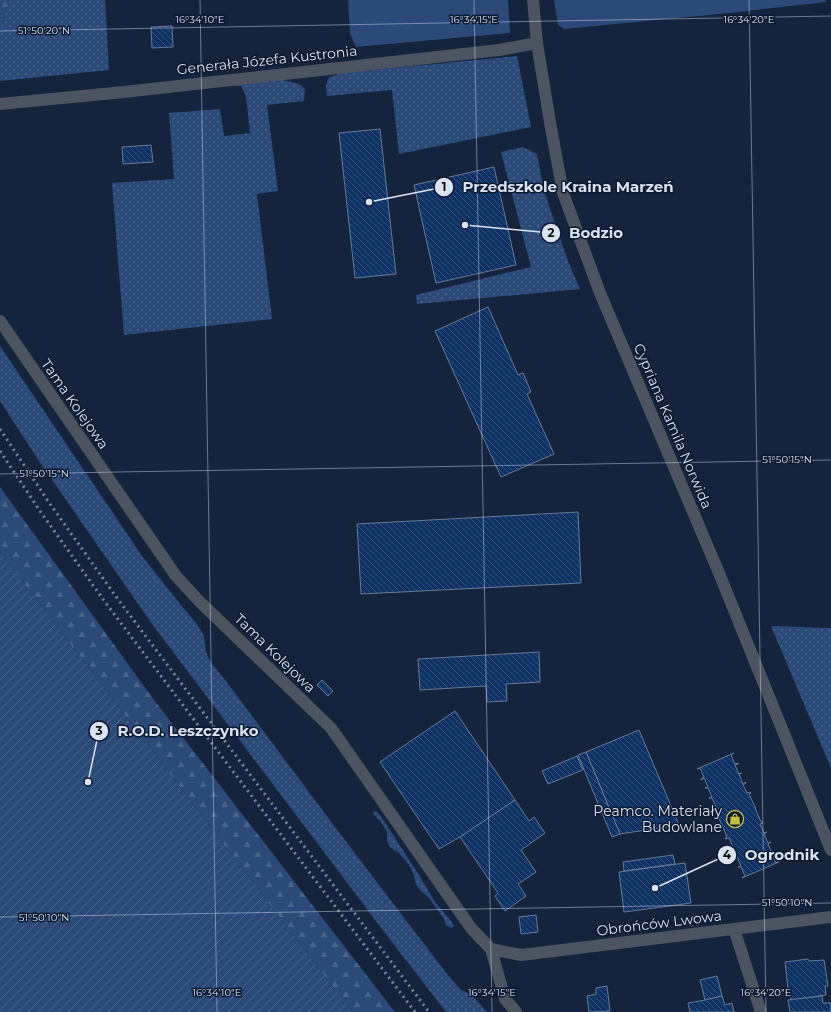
<svg xmlns="http://www.w3.org/2000/svg" width="831" height="1012" viewBox="0 0 831 1012" font-family="Montserrat,sans-serif">
  <style>
    .grass { fill: url(#grass-dots) }
    .forest { fill: url(#forest-firs) }
    .park { fill: #2b4a77 }
    .garden { fill: url(#garden-furrows) }
    .building { fill: url(#building-back-hatch); stroke: #667a96 }
    .lines { fill: none; stroke-linecap: round; stroke-linejoin: round }
    .minor { stroke: #4b5460; stroke-width: 12 }
    .rail { stroke: #79869a; stroke-width: 3; stroke-dasharray: 2 4; stroke-linecap: butt }
    .ticks { fill: none; stroke: #d9e3f3; stroke-width: 1; stroke-opacity: 0.45 }
    .labels { text-anchor: middle; dominant-baseline: central; stroke-width: 3; stroke-linejoin: round; paint-order: stroke }
    .street-label { font-size: 14px; fill: #d9e3f3; stroke: #0b1a31 }
    .poi-label { font-size: 14px; fill: #d9e3f3; stroke: #0b1a31; text-anchor: end }
    .ticks-label { font-size: 10px; text-anchor: middle; fill: #d9e3f3; stroke: #0b1a31; stroke-width: 3; stroke-linejoin: round; paint-order: stroke }
    .leader { fill: none; stroke: #d9e3f3; stroke-width: 1.5 }
    .callout-dot { fill: #d9e3f3; stroke: #0b1a31; stroke-width: 1.5 }
    .mark-label { font-size: 12px; text-anchor: middle; font-weight: bold; fill: #111 }
    .callout-label { font-size: 15px; text-anchor: middle; font-weight: bold; fill: #d9e3f3; stroke: #0b1a31; stroke-width: 3; stroke-linejoin: round; paint-order: stroke }
  </style>
  <defs>
    <pattern id="grass-dots" width="8" height="8" patternUnits="userSpaceOnUse"><rect width="8" height="8" fill="#2b4a77"/><path d="M2 2h.1M6 6h.1" fill="none" stroke="#49648b" stroke-width="1.8" stroke-linecap="round"/></pattern>
    <pattern id="forest-firs" width="22" height="20" patternUnits="userSpaceOnUse"><rect width="22" height="20" fill="#2b4a77"/><path d="M5 1l3.5 6h-7zM16 11l3.5 6h-7z" fill="#49648b"/></pattern>
    <pattern id="garden-furrows" width="10" height="10" patternUnits="userSpaceOnUse"><rect width="10" height="10" fill="#2b4a77"/><path d="M-1 1l2-2M0 10L10 0M9 11l2-2" fill="none" stroke="#49648b"/></pattern>
    <pattern id="building-back-hatch" width="6" height="6" patternUnits="userSpaceOnUse"><rect width="6" height="6" fill="#0f3265"/><path d="M-1 5l2 2M0 0l6 6M5-1l2 2" fill="none" stroke="#31507c"/></pattern>
  </defs>
  <rect width="100%" height="100%" fill="#14243c"/>
  <!-- grass -->
  <g class="grass">
    <path d="M 10,0 L 105,0 L 109,70 L 0,81 L 0,27 Z"/>
    <path d="M 517,56 L 531,127 L 399,154 L 392,90 L 327,96 L 326,85 L 329,77 L 343,73 Z"/>
    <path d="M 283,80 L 299,84 L 305,89 L 304,101 L 267,105 L 278,191 L 257,194 L 272,319 L 124,335 L 112,183 L 174,179 L 169,113 L 220,109 L 224,136 L 250,133 L 246,96 L 241,86 L 228,85 Z"/>
    <path d="M 523,147 L 537,154 L 544,191 L 568,261 L 580,289 L 417,304 L 416,295 L 531,267 L 501,152 Z"/>
    <path d="M 0,346 L 142,556 L 180,604 L 197,624 L 204,636 L 206,652 L 210,661 L 232,689 L 341,835 L 447,974 L 461,990 L 472,995 L 487,1012 L 446,1012 L 385,933 L 152,624 L 37,458 L 0,401 Z"/>
    <path d="M 771,626 L 831,628 L 831,768 Z"/>
    <path d="M 375,811 L 380,815 L 391,832 L 419,875 L 435,902 L 451,921 L 454,926 L 451,928 L 446,925 L 444,919 L 437,909 L 429,898 L 421,891 L 416,885 L 414,876 L 410,866 L 399,853 L 390,847 L 387,841 L 387,832 L 381,822 L 373,813 Z"/>
  </g>
  <!-- forest -->
  <g class="forest">
    <path d="M 0,0 L 10,0 L 0,27 Z"/>
    <path d="M 0,487 L 154,700 L 395,1012 L 352,1012 L 0,552 Z"/>
  </g>
  <!-- park -->
  <g class="park">
    <path d="M 348,0 L 508,0 L 510,33 L 356,47 L 350,34 Z"/>
    <path d="M 554,0 L 825,0 L 826,2 L 730,13 L 564,29 L 558,25 Z"/>
  </g>
  <!-- garden -->
  <path class="garden" d="M 0,552 L 352,1012 L 0,1012 Z"/>
  <!-- building -->
  <g class="building">
    <path d="M 172,26 L 173,47 L 152,48 L 151,27 Z"/>
    <path d="M 380,129 L 396,274 L 355,278 L 339,133 Z"/>
    <path d="M 151,145 L 153,162 L 123,164 L 122,147 Z"/>
    <path d="M 494,167 L 516,265 L 436,283 L 414,185 Z"/>
    <path d="M 488,307 L 518,375 L 523,373 L 531,392 L 527,394 L 554,454 L 501,477 L 435,331 Z"/>
    <path d="M 578,512 L 581,583 L 361,594 L 357,524 Z"/>
    <path d="M 539,652 L 540,682 L 506,684 L 507,701 L 487,702 L 486,686 L 420,690 L 418,659 Z"/>
    <path d="M 322,680 L 333,691 L 328,696 L 317,685 Z"/>
    <path d="M 455,711 L 515,800 L 460,837 L 439,849 L 380,762 Z"/>
    <path d="M 639,730 L 679,825 L 620,834 L 586,752 Z"/>
    <path d="M 586,752 L 620,834 L 612,837 L 578,755 Z"/>
    <path d="M 734,753 L 731,755 L 735,764 L 738,763 L 738,764 L 735,765 L 739,774 L 742,773 L 739,774 L 743,784 L 746,782 L 746,783 L 743,785 L 747,793 L 750,792 L 751,793 L 749,794 L 755,807 L 756,807 L 755,808 L 761,822 L 762,822 L 763,823 L 760,824 L 764,833 L 767,832 L 764,834 L 768,843 L 771,842 L 768,844 L 772,853 L 775,852 L 772,854 L 776,863 L 779,861 L 779,862 L 742,878 L 745,876 L 741,867 L 738,867 L 741,866 L 737,857 L 734,858 L 737,857 L 733,847 L 730,849 L 730,848 L 733,847 L 729,838 L 726,839 L 725,838 L 727,837 L 715,809 L 714,809 L 713,808 L 716,807 L 712,798 L 709,798 L 712,797 L 708,788 L 705,788 L 708,787 L 704,778 L 701,780 L 701,779 L 704,777 L 700,768 L 697,769 Z"/>
    <path d="M 577,756 L 583,770 L 548,784 L 542,771 Z"/>
    <path d="M 515,800 L 529,821 L 534,817 L 545,833 L 521,850 L 536,872 L 518,884 L 526,896 L 505,911 L 495,896 L 498,893 L 460,837 Z"/>
    <path d="M 673,855 L 675,864 L 624,871 L 623,862 Z"/>
    <path d="M 685,863 L 691,903 L 624,912 L 619,872 Z"/>
    <path d="M 536,915 L 538,932 L 521,934 L 519,917 Z"/>
    <path d="M 808,959 L 809,961 L 824,960 L 828,986 L 825,986 L 826,995 L 791,1000 L 790,989 L 788,989 L 785,962 Z"/>
    <path d="M 717,976 L 722,996 L 705,1000 L 700,980 Z"/>
    <path d="M 607,986 L 610,1011 L 589,1012 L 587,996 L 596,994 L 596,988 Z"/>
    <path d="M 722,996 L 725,1005 L 732,1003 L 734,1012 L 690,1012 L 688,1003 L 705,1000 Z"/>
    <path d="M 822,996 L 823,1003 L 831,1003 L 831,1012 L 790,1012 L 788,1000 Z"/>
  </g>
  <g class="lines">
    <!-- minor -->
    <g class="minor">
      <path d="M 533,0 L 537,43 L 551,128 L 563,193 L 600,293 L 719,573 L 831,850"/>
      <path d="M 0,104 L 124,92 L 499,50 L 537,43"/>
      <path d="M 0,321 L 176,576 L 200,602 L 331,728 L 471,928 L 491,949 L 505,999 L 516,1012"/>
      <path d="M 734,929 L 761,1012"/>
      <path d="M 491,949 L 521,955 L 831,917"/>
    </g>
    <!-- rail -->
    <g class="rail">
      <path d="M 0,429 L 48,501 L 117,598 L 429,1012"/>
      <path d="M 0,451 L 40,511 L 105,602 L 415,1012"/>
    </g>
  </g>
  <!-- ticks -->
  <path class="ticks" d="M 200,0 L 217,1012M 474,0 L 492,1012M 749,0 L 766,1012M 0,31 L 831,16M 0,474 L 831,460M 0,917 L 831,903"/>
  <!-- icons -->
  <defs>
    <g id="shop-ring" transform="scale(0.9)"><circle r="9.5" fill="#0b1a31" stroke="#c1be40" stroke-width="1.5"/><path d="M-5-2.5h2.3a2.7 3.5 0 0 1 5.4 0H5L5.5 6h-11ZM-1.5-2.5h3a1.5 2.3 0 0 0-3 0Z" fill="#c1be40"/></g>
  </defs>
  <g fill-rule="evenodd">
    <use href="#shop-ring" x="735" y="819"/>
  </g>
  <g class="labels">
    <!-- street labels -->
    <g class="street-label">
      <text transform="translate(267 60) rotate(-6)">Generała Józefa Kustronia</text>
      <text transform="translate(75 404) rotate(55)">Tama Kolejowa</text>
      <text transform="translate(673 426) rotate(67)">Cypriana Kamila Norwida</text>
      <text transform="translate(275 653) rotate(44)">Tama Kolejowa</text>
      <text transform="translate(659 923) rotate(-7)">Obrońców Lwowa</text>
    </g>
    <!-- poi labels -->
    <g class="poi-label">
      <text x="722" y="811">Peamco. Materiały<tspan x="722" dy="16">Budowlane</tspan></text>
    </g>
  </g>
  <g class="ticks-label">
    <text x="200" y="23">16°34'10"E</text>
    <text x="474" y="23">16°34'15"E</text>
    <text x="749" y="23">16°34'20"E</text>
    <text x="44" y="34">51°50'20"N</text>
    <text x="787" y="463">51°50'15"N</text>
    <text x="44" y="477">51°50'15"N</text>
    <text x="787" y="906">51°50'10"N</text>
    <text x="44" y="921">51°50'10"N</text>
    <text x="217" y="996">16°34'10"E</text>
    <text x="492" y="996">16°34'15"E</text>
    <text x="766" y="996">16°34'20"E</text>
  </g>
  <!-- callouts -->
  <path class="leader" d="M369 202L444 187M465 225L551 233M88 782L99 731M655 888L727 855"/>
  <g class="callout-dot">
    <circle cx="369" cy="202" r="4"/>
    <circle cx="465" cy="225" r="4"/>
    <circle cx="88" cy="782" r="4"/>
    <circle cx="655" cy="888" r="4"/>
    <circle cx="444" cy="187" r="10"/>
    <circle cx="551" cy="233" r="10"/>
    <circle cx="99" cy="731" r="10"/>
    <circle cx="727" cy="855" r="10"/>
  </g>
  <g class="mark-label">
    <text x="444" y="191">1</text>
    <text x="551" y="237">2</text>
    <text x="99" y="735">3</text>
    <text x="727" y="859">4</text>
  </g>
  <g class="callout-label">
    <text x="568" y="192">Przedszkole Kraina Marzeń</text>
    <text x="596" y="238">Bodzio</text>
    <text x="188" y="736">R.O.D. Leszczynko</text>
    <text x="782" y="860">Ogrodnik</text>
  </g>
</svg>
